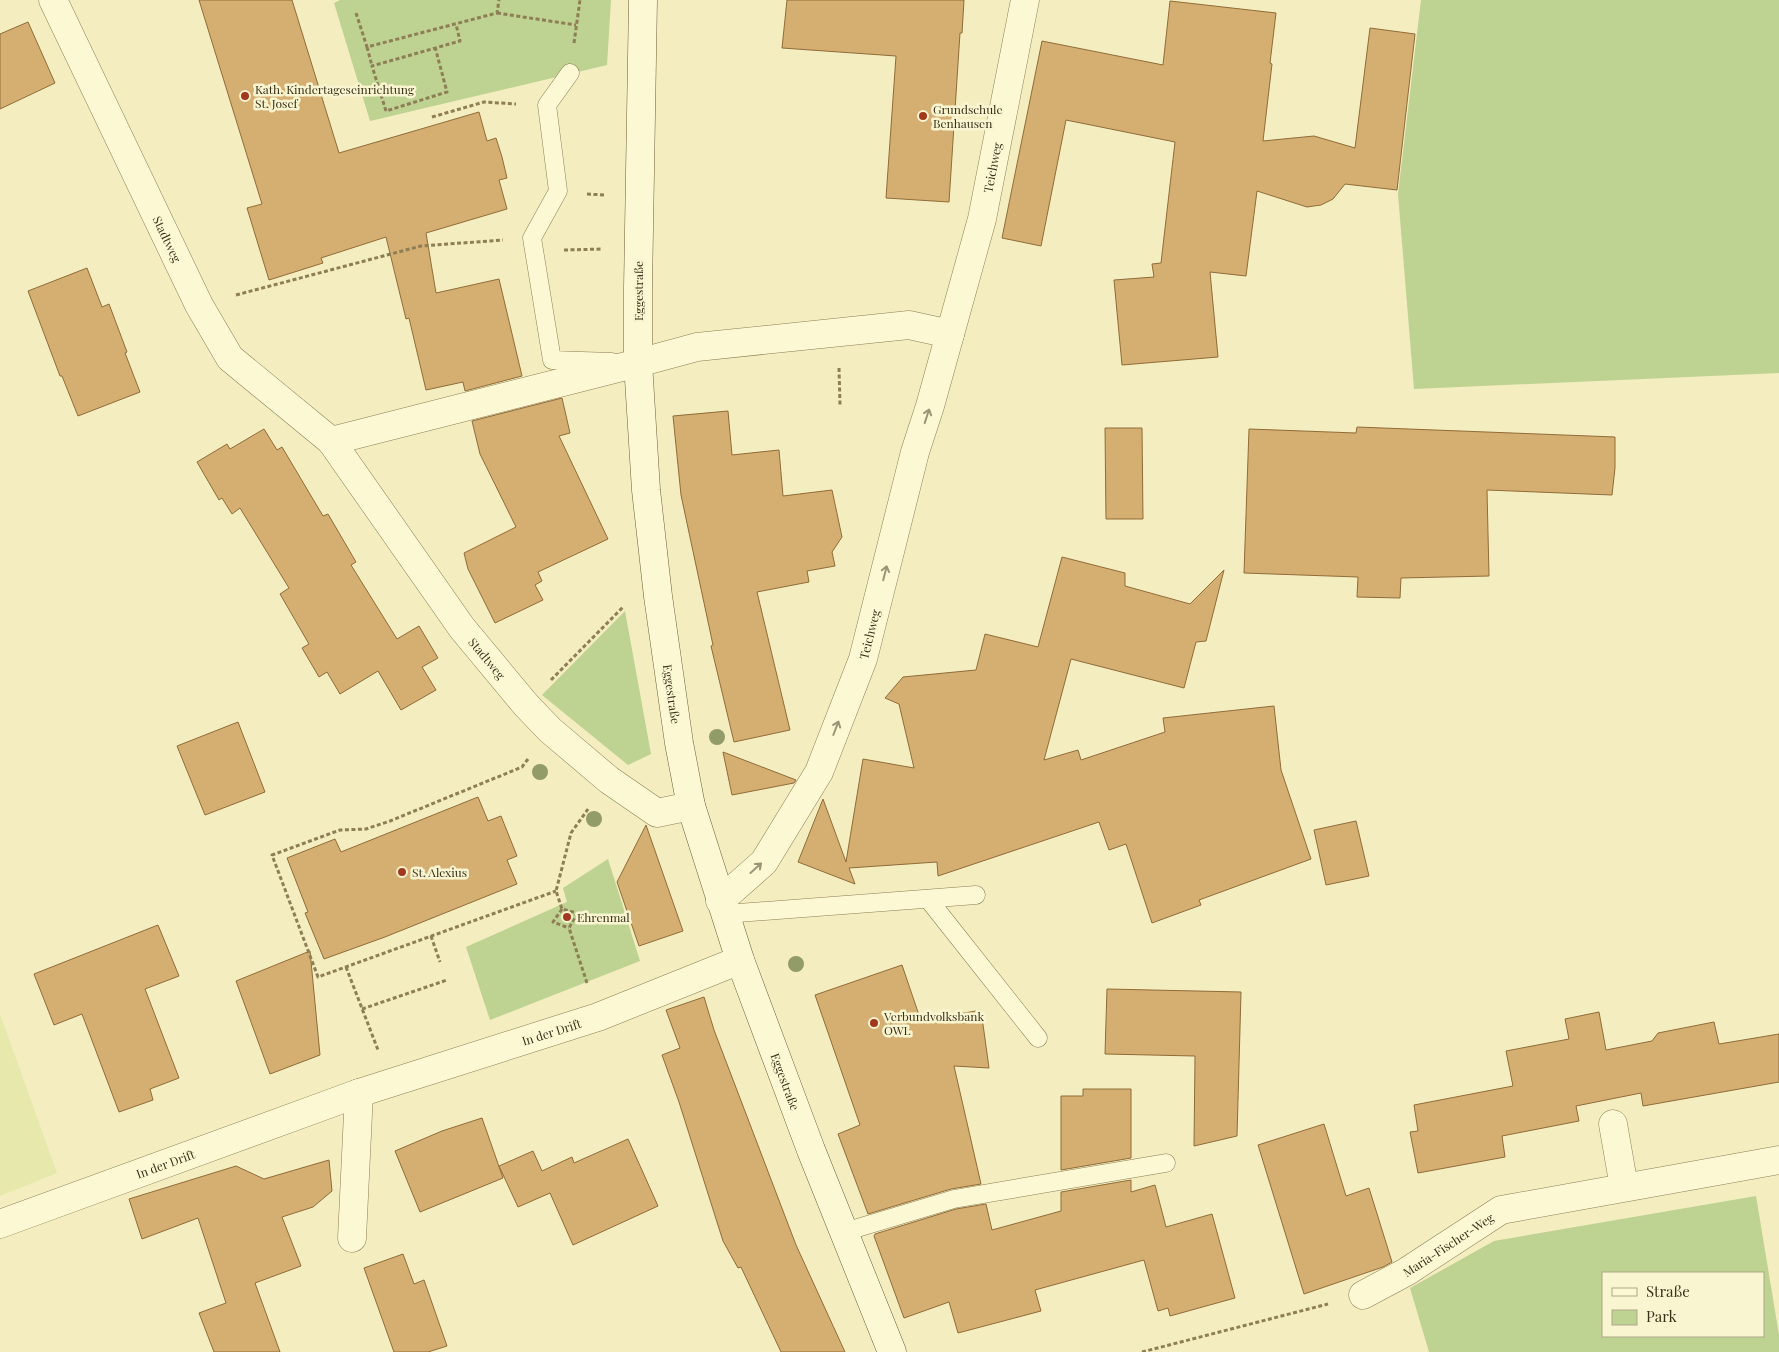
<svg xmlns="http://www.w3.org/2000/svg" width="1779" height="1352" viewBox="0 0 1779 1352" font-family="'Playfair Display',serif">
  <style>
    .farmland { fill: #e7e9ac }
    .green { fill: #bed292; fill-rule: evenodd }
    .building { fill: #d5ae71; stroke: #906c38 }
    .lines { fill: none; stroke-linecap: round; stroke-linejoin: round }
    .service-casing { stroke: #8e7e55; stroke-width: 19 }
    .minor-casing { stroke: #8e7e55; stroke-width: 29 }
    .secondary-casing { stroke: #6f5f39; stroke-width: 29 }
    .path { stroke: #8e7e55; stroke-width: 3; stroke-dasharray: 4 2.5; stroke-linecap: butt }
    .service { stroke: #fcf8d3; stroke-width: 18 }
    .minor { stroke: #fcf8d3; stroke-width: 28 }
    .secondary { stroke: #fcf8d3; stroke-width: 28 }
    .tree { fill: #919c68 }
    .oneway { stroke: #9c9477 }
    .poi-dot { fill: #a3381e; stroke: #f9f5d0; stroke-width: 2 }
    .labels { text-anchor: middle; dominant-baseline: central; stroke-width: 5; stroke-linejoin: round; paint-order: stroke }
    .poi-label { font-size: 12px; fill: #3b311b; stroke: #f9f5d0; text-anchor: start }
    .street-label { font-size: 12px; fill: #3b311b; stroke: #f9f5d0 }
  </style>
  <rect width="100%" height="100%" fill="#f3edbf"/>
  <!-- farmland -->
  <path class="farmland" d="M 0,1014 L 57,1173 L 0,1196 Z"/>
  <!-- green -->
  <g class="green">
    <path d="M 340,0 L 611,0 L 607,65 L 370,121 L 334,3 Z"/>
    <path d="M 1421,0 L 1779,0 L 1779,373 L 1414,389 L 1398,194 Z"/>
    <path d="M 625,611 L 651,754 L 628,765 L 542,695 Z"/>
    <path d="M 608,859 L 640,961 L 490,1020 L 466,947 L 567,902 L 563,888 Z"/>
    <path d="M 1756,1196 L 1779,1335 L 1779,1352 L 1429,1352 L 1410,1288 L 1494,1241 ZM 1603,1273 L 1763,1273 L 1763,1336 L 1603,1336 Z"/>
  </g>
  <!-- building -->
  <g class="building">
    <path d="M 199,0 L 292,0 L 339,153 L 479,112 L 487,141 L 496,138 L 502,157 L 507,178 L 499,180 L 507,209 L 426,233 L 436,293 L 499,279 L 522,376 L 465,391 L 463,382 L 426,390 L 409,318 L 406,319 L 386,237 L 321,258 L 323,263 L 269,280 L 247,208 L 262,204 Z"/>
    <path d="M 787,0 L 964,0 L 962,33 L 960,33 L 949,202 L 886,198 L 896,56 L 782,48 Z"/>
    <path d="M 1170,1 L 1276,13 L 1270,63 L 1272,64 L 1263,141 L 1314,136 L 1355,148 L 1370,28 L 1415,34 L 1397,190 L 1345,184 L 1333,199 L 1321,205 L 1307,207 L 1257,191 L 1246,276 L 1210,272 L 1218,357 L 1122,365 L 1114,280 L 1154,277 L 1152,264 L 1161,263 L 1175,142 L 1066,120 L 1041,246 L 1002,238 L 1042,41 L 1163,65 Z"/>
    <path d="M 28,22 L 55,83 L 0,109 L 0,34 Z"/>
    <path d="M 87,268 L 102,307 L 109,304 L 127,352 L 125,353 L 140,392 L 78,416 L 62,376 L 60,376 L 28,291 Z"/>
    <path d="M 562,398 L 570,433 L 559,436 L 608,539 L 538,572 L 542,581 L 535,585 L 543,600 L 495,623 L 468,569 L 464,553 L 516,527 L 480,454 L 472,421 Z"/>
    <path d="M 728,411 L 732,455 L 779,450 L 783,496 L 832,490 L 842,537 L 832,552 L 835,566 L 807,571 L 809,582 L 757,592 L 790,730 L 734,742 L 711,646 L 713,645 L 681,495 L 673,416 Z"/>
    <path d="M 1357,427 L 1615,437 L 1615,468 L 1612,495 L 1487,490 L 1489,576 L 1401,578 L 1400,598 L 1357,597 L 1358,577 L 1244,573 L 1249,429 L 1356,433 Z"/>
    <path d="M 1105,428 L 1142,428 L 1143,519 L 1106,519 Z"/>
    <path d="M 264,429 L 277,450 L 282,447 L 323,516 L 328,514 L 356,562 L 351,565 L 397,639 L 419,626 L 438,658 L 422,667 L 436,690 L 401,710 L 378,671 L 340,694 L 327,672 L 319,677 L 302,648 L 309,644 L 280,594 L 289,588 L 240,508 L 232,514 L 222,498 L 219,500 L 197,462 L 227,444 L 230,449 Z"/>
    <path d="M 1062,557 L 1125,573 L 1125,586 L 1190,604 L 1224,570 L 1206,641 L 1196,642 L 1184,688 L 1071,659 L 1044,760 L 1078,750 L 1081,760 L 1165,732 L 1163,718 L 1274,706 L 1281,770 L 1311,859 L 1199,900 L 1201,905 L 1152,923 L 1126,844 L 1109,850 L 1099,822 L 938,876 L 937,862 L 849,868 L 855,884 L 798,862 L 823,799 L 846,862 L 863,759 L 914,768 L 899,704 L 885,698 L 903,677 L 976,670 L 985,634 L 1038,647 Z"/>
    <path d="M 238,722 L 265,792 L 205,815 L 177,746 Z"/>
    <path d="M 723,752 L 796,780 L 794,783 L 732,795 Z"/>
    <path d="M 478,797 L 488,821 L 501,816 L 517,856 L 507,860 L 517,884 L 385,937 L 324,959 L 305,913 L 308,912 L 287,858 L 335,839 L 341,852 Z"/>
    <path d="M 1356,821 L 1369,876 L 1326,885 L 1314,830 Z"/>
    <path d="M 646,825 L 683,931 L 639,946 L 617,882 Z"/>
    <path d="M 158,925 L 179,976 L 145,989 L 179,1078 L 150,1089 L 153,1100 L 119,1112 L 82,1014 L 54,1025 L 34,974 Z"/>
    <path d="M 310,951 L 320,1055 L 270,1074 L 236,981 Z"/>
    <path d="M 902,965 L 921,1021 L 981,1010 L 989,1068 L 954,1066 L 981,1184 L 951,1189 L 868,1214 L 838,1134 L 860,1125 L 815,995 Z"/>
    <path d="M 1107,989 L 1241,992 L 1237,1136 L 1194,1146 L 1195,1056 L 1105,1054 Z"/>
    <path d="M 704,997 L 714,1030 L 796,1245 L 845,1352 L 781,1352 L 741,1267 L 738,1268 L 723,1241 L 679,1102 L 662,1055 L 680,1048 L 666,1010 Z"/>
    <path d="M 1599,1012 L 1606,1050 L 1652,1041 L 1658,1033 L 1714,1022 L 1719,1044 L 1779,1034 L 1779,1082 L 1643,1106 L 1641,1093 L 1576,1106 L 1579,1121 L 1502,1136 L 1505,1157 L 1418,1173 L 1410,1132 L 1418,1131 L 1414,1105 L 1513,1086 L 1506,1051 L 1569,1039 L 1565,1019 Z"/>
    <path d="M 1083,1089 L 1131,1089 L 1131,1158 L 1061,1170 L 1061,1096 L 1083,1096 Z"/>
    <path d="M 482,1118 L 503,1178 L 420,1212 L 395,1151 L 442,1131 Z"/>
    <path d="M 1324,1124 L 1346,1196 L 1369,1188 L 1392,1262 L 1383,1267 L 1304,1294 L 1258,1145 Z"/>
    <path d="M 628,1139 L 658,1206 L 573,1245 L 550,1193 L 518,1207 L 499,1166 L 533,1151 L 542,1171 L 572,1157 L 574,1163 Z"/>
    <path d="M 329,1160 L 332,1191 L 313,1207 L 282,1217 L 301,1266 L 255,1283 L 280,1352 L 214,1352 L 199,1313 L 226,1303 L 198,1218 L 142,1239 L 129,1199 L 236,1166 L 264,1179 Z"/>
    <path d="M 1131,1180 L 1131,1192 L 1155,1185 L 1166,1227 L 1212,1214 L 1235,1298 L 1170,1316 L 1168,1308 L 1158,1311 L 1144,1260 L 1035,1290 L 1041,1311 L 958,1333 L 949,1302 L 904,1318 L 874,1236 L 875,1234 L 956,1209 L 986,1204 L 992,1230 L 1061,1211 L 1061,1192 Z"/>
    <path d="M 403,1254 L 414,1284 L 424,1280 L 447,1346 L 428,1352 L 394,1352 L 364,1268 Z"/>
  </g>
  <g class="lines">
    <!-- service casing -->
    <g class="service-casing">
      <g id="service">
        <path d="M 570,73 L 547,105 L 558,191 L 532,238 L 552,360 L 612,362"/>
        <path d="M 928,899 L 1038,1038"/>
        <path d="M 725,914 L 976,895"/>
        <path d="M 844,1232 L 954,1199 L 1166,1163"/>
      </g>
    </g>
    <!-- minor casing -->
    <g class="minor-casing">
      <g id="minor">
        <path id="s1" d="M 53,0 L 199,305 L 230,358 L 331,441 L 462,628 L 526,705 L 550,730 L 609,780 L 657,813 L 691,806"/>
        <path d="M 331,441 L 638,363 L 697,347 L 909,325 L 950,334"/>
        <path id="s2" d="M 720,901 L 764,862 L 819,772 L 863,659 L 915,452 L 930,406 L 982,219 L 1025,0"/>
        <path d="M 1613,1124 L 1624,1187"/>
        <path id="s3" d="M 0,1224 L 359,1093 L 598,1017 L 740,960"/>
        <path d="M 352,1238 L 359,1093"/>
        <path id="s4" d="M 1363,1295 L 1406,1272 L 1501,1210 L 1779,1160"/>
      </g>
    </g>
    <!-- secondary casing -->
    <g class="secondary-casing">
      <g id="secondary">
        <path id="s5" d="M 643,0 L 638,288 L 638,363 L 646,490 L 658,596 L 679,743 L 691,806 L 740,960 L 811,1150 L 892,1352"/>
      </g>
    </g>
    <!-- path -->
    <g class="path">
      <path d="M 356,13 L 367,47 L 497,13 L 499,0"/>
      <path d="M 497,13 L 576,25"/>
      <path d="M 574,43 L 580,0"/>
      <path d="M 367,47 L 372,66"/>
      <path d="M 435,47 L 447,92 L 386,111 L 372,66 L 460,41 L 456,24"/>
      <path d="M 432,117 L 484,102 L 516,104"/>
      <path d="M 587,194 L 604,195"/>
      <path d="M 564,250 L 603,249"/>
      <path d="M 236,295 L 421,246 L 503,240"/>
      <path d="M 839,368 L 840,405"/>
      <path d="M 551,680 L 624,606"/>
      <path d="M 528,759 L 522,767 L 390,821 L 366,829 L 340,830 L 272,855 L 318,977 L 556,891"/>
      <path d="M 562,909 L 553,922 L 569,928"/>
      <path d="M 431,936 L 440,962"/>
      <path d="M 346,967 L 378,1050"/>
      <path d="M 587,983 L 569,928 L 577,913 L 562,909 L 556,891 L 571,833 L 588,809"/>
      <path d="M 362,1009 L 447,980"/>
      <path d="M 1142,1352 L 1328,1304"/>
    </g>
    <!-- service -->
    <use href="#service" class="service"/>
    <!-- minor -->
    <use href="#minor" class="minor"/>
    <!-- secondary -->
    <use href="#secondary" class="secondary"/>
  </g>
  <!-- trees -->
  <g class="tree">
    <circle cx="717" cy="737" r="8"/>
    <circle cx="540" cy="772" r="8"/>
    <circle cx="594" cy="819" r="8"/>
    <circle cx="796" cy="964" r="8"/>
  </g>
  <!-- one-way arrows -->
  <defs><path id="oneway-shaft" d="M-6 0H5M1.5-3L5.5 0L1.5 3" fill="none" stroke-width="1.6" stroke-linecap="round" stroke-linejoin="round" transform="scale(1.25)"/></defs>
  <g class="oneway">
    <use href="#oneway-shaft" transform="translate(927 416) rotate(-72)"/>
    <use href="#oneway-shaft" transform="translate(885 573) rotate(-76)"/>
    <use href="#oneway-shaft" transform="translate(836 728) rotate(-69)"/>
    <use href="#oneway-shaft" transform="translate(756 868) rotate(-42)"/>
  </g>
  <!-- markers -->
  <g class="poi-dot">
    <circle cx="245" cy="96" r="5"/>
    <circle cx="923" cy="116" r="5"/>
    <circle cx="402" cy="872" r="5"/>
    <circle cx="567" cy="917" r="5"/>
    <circle cx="874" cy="1023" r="5"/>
  </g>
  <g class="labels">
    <!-- poi labels -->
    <g class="poi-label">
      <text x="255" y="89">Kath. Kindertageseinrichtung<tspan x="255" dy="14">St. Josef</tspan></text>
      <text x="933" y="109">Grundschule<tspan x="933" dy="14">Benhausen</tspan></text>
      <text x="412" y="872">St. Alexius</text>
      <text x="577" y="917">Ehrenmal</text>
      <text x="884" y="1016">Verbundvolksbank<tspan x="884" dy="14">OWL</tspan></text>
    </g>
    <!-- street labels -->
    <g class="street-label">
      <text stroke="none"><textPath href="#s2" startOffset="794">Teichweg</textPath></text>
      <text stroke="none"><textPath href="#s1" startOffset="265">Stadtweg</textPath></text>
      <text transform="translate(638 291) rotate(-90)">Eggestraße</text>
      <text stroke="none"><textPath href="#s2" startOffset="311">Teichweg</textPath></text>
      <text stroke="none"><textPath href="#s1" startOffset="798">Stadtweg</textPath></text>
      <text stroke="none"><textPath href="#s5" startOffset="696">Eggestraße</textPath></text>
      <text stroke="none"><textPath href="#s3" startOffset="584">In der Drift</textPath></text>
      <text stroke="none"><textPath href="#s5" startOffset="1101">Eggestraße</textPath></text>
      <text stroke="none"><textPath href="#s3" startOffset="176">In der Drift</textPath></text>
      <text stroke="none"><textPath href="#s4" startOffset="99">Maria-Fischer-Weg</textPath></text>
    </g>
  </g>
  <!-- legend -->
  <rect x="1602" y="1272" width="162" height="65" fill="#f9f5d0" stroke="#ada788"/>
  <rect x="1612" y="1288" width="25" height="8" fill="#fcf8d3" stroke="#ada788"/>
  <text x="1646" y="1297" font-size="15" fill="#3b311b">Straße</text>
  <rect x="1612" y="1310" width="25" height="15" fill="#bed292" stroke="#ada788"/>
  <text x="1646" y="1322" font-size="15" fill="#3b311b">Park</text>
</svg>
